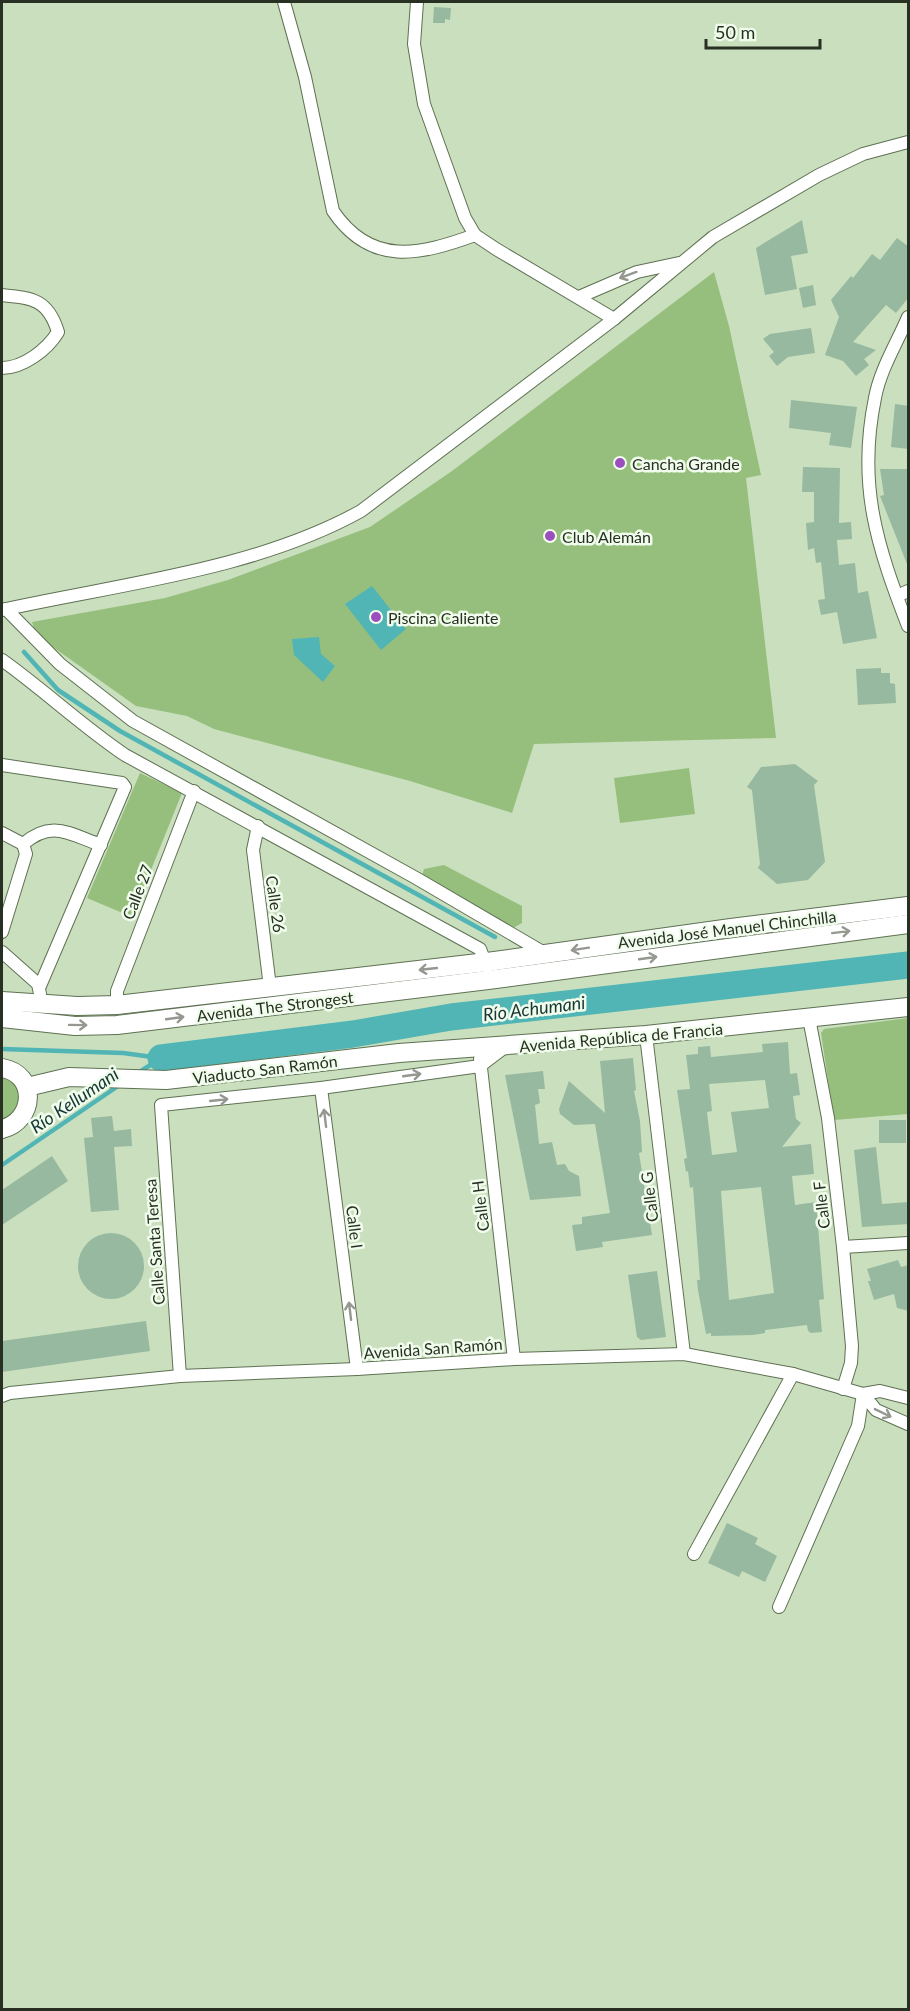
<svg xmlns="http://www.w3.org/2000/svg" width="910" height="2011" viewBox="0 0 910 2011" font-family="Lato,sans-serif">
  <style>
    .green { fill: #96bf7d }
    .water { fill: #50b5b4 }
    .lines { fill: none; stroke-linecap: round; stroke-linejoin: round }
    .stream { stroke: #50b5b4; stroke-width: 4.5 }
    .river { stroke: #50b5b4; stroke-width: 27 }
    .building { fill: #96b9a0; fill-rule: evenodd }
    .street-casing { stroke: #5e7153; stroke-width: 14 }
    .secondary-casing { stroke: #5e7153; stroke-width: 20 }
    .street { stroke: #fff; stroke-width: 12 }
    .secondary { stroke: #fff; stroke-width: 18 }
    .oneway { stroke: #949891 }
    .poi-dot { fill: #9c4dbe; stroke: #f1fdec; stroke-width: 2 }
    .labels { text-anchor: middle; dominant-baseline: central; stroke-width: 5; stroke-linejoin: round; paint-order: stroke }
    .poi-label { font-size: 16px; fill: #283023; stroke: #f1fdec; text-anchor: start }
    .street-label { font-size: 16px; fill: #283023; stroke: #f1fdec }
    .water-label { font-size: 18px; font-style: italic; fill: #173636; stroke: #f1fdec }
  </style>
  <rect width="100%" height="100%" fill="#cadfbe"/>
  <!-- green -->
  <g class="green">
    <path d="M 714,272 L 729,326 L 761,475 L 746,478 L 776,738 L 534,744 L 512,813 L 410,781 L 214,729 L 187,716 L 136,706 L 36,635 L 32,622 L 165,598 L 228,580 L 370,527 L 452,471 Z"/>
    <path d="M 689,768 L 695,814 L 620,823 L 614,778 Z"/>
    <path d="M 140,773 L 182,793 L 132,917 L 87,898 Z"/>
    <path d="M 444,865 L 522,906 L 522,923 L 506,932 L 422,876 L 424,869 Z"/>
    <path d="M 908,1018 L 908,1114 L 834,1120 L 821,1033 L 824,1029 Z"/>
    <path d="M 2,1077 L 10,1080 L 20,1091 L 19,1110 L 2,1122 Z"/>
  </g>
  <!-- water -->
  <g class="water">
    <path d="M 372,586 L 406,629 L 381,650 L 345,604 Z"/>
    <path d="M 319,637 L 321,654 L 335,666 L 323,682 L 294,655 L 292,639 Z"/>
  </g>
  <g class="lines">
    <!-- stream -->
    <g class="stream">
      <path d="M 24,652 L 58,690 L 120,731 L 495,937"/>
      <path d="M 2,1049 L 123,1053 L 160,1058"/>
      <path d="M 138,1073 L 161,1058"/>
      <path d="M 2,1165 L 121,1084"/>
    </g>
    <!-- river -->
    <path class="river" d="M 161,1058 L 353,1034 L 451,1017 L 908,965"/>
  </g>
  <!-- building -->
  <g class="building">
    <path d="M 434,7 L 451,8 L 450,20 L 445,19 L 445,23 L 433,23 Z"/>
    <path d="M 802,220 L 808,253 L 791,256 L 797,289 L 765,295 L 756,248 Z"/>
    <path d="M 897,238 L 909,247 L 909,297 L 896,313 L 886,305 L 853,342 L 876,350 L 864,359 L 869,365 L 856,376 L 843,361 L 825,355 L 839,317 L 831,300 L 851,276 L 853,278 L 872,254 L 880,260 Z"/>
    <path d="M 813,285 L 816,305 L 803,308 L 799,288 Z"/>
    <path d="M 811,328 L 815,353 L 788,357 L 777,366 L 769,356 L 774,352 L 763,339 L 770,334 Z"/>
    <path d="M 791,400 L 857,407 L 851,448 L 829,445 L 831,433 L 789,428 Z"/>
    <path d="M 895,404 L 909,406 L 909,449 L 891,447 Z"/>
    <path d="M 803,467 L 840,468 L 839,523 L 851,522 L 852,539 L 837,540 L 839,565 L 855,563 L 858,593 L 868,591 L 877,638 L 843,644 L 837,612 L 821,615 L 818,600 L 825,599 L 821,562 L 816,563 L 814,548 L 808,550 L 806,523 L 814,522 L 814,492 L 802,492 Z"/>
    <path d="M 880,469 L 909,469 L 909,569 L 880,496 L 884,495 Z"/>
    <path d="M 881,668 L 881,673 L 890,673 L 890,683 L 895,684 L 896,703 L 858,705 L 856,669 Z"/>
    <path d="M 795,764 L 818,781 L 814,785 L 825,862 L 808,880 L 777,884 L 758,868 L 760,864 L 752,790 L 747,787 L 761,767 Z"/>
    <path d="M 788,1042 L 790,1074 L 797,1073 L 800,1095 L 793,1096 L 796,1119 L 801,1123 L 782,1147 L 811,1144 L 814,1174 L 792,1176 L 795,1205 L 816,1202 L 824,1299 L 819,1300 L 822,1332 L 811,1333 L 808,1331 L 807,1325 L 765,1330 L 765,1333 L 753,1335 L 711,1336 L 711,1333 L 706,1334 L 698,1290 L 697,1280 L 700,1280 L 693,1187 L 690,1188 L 688,1171 L 686,1172 L 684,1159 L 687,1158 L 677,1090 L 690,1089 L 686,1055 L 698,1054 L 698,1047 L 710,1046 L 711,1057 L 763,1052 L 762,1044 ZM 765,1080 L 769,1108 L 731,1112 L 737,1152 L 712,1155 L 707,1112 L 712,1111 L 709,1084 ZM 761,1187 L 774,1293 L 729,1300 L 721,1191 Z"/>
    <path d="M 633,1058 L 636,1090 L 634,1091 L 640,1121 L 642,1152 L 639,1153 L 652,1235 L 602,1242 L 603,1247 L 576,1251 L 572,1225 L 582,1224 L 582,1217 L 610,1213 L 595,1124 L 574,1125 L 560,1114 L 559,1109 L 569,1081 L 605,1113 L 600,1061 Z"/>
    <path d="M 543,1071 L 545,1089 L 538,1089 L 540,1103 L 535,1105 L 539,1144 L 552,1142 L 557,1165 L 565,1164 L 569,1171 L 579,1176 L 581,1196 L 530,1200 L 505,1075 Z"/>
    <path d="M 112,1116 L 114,1131 L 131,1129 L 132,1146 L 114,1147 L 119,1210 L 91,1212 L 84,1138 L 93,1137 L 91,1118 Z"/>
    <rect x="879" y="1120" width="27" height="23"/>
    <path d="M 876,1147 L 882,1204 L 909,1202 L 909,1224 L 862,1227 L 854,1150 Z"/>
    <path d="M 52,1156 L 68,1181 L 2,1225 L 2,1190 Z"/>
    <circle cx="111" cy="1266" r="33"/>
    <path d="M 898,1260 L 901,1267 L 909,1265 L 909,1311 L 897,1308 L 894,1294 L 874,1300 L 868,1281 L 871,1281 L 867,1269 Z"/>
    <path d="M 657,1271 L 666,1337 L 641,1340 L 637,1337 L 628,1275 Z"/>
    <path d="M 146,1321 L 150,1351 L 2,1372 L 2,1341 Z"/>
    <path d="M 727,1523 L 758,1538 L 755,1544 L 777,1556 L 765,1582 L 742,1571 L 739,1577 L 708,1563 Z"/>
  </g>
  <g class="lines">
    <!-- street casing -->
    <g class="street-casing">
      <g id="street">
        <path d="M 284,2 L 305,77 L 333,211 C 371,267 420,255 475,235"/>
        <path d="M 417,2 L 414,44 L 424,104 L 465,218 L 475,235 L 496,249 L 614,319"/>
        <path d="M 2,295 C 32,298 48,299 58,332 C 47,350 23,368 2,368"/>
        <path d="M 579,297 L 637,272 L 679,263"/>
        <path d="M 908,317 C 897,343 880,370 875,398 C 857,485 877,546 908,626"/>
        <path d="M 897,596 L 908,591"/>
        <path d="M 6,609 L 60,664 L 133,721 L 416,878 L 546,954"/>
        <path d="M 2,610 C 119,584 255,570 361,511 L 614,319 L 713,237 L 819,175 L 863,154 L 908,142"/>
        <path d="M 2,660 C 44,690 82,726 125,755 L 480,949 L 487,967"/>
        <path d="M 2,765 L 122,783 L 125,787 L 40,986"/>
        <path d="M 258,826 L 253,850 L 270,987"/>
        <path d="M 2,833 L 23,844 L 26,854 L 2,932"/>
        <path d="M 23,844 C 52,819 69,834 101,845"/>
        <path d="M 2,952 L 38,984 L 40,994"/>
        <path d="M 117,1005 L 117,991 L 194,791"/>
        <path d="M 809,1018 L 828,1118 L 843,1247 L 852,1346 L 851,1363 L 843,1389"/>
        <path d="M 646,1035 L 684,1354"/>
        <path d="M 480,1059 L 514,1359"/>
        <path d="M 321,1088 L 357,1369"/>
        <path d="M 843,1247 L 908,1243"/>
        <path d="M 180,1376 L 161,1105 L 321,1088 L 480,1066 L 505,1047"/>
        <path d="M 863,1394 L 876,1410 L 908,1424"/>
        <path d="M 2,1396 L 10,1393 L 180,1376 L 357,1369 L 514,1359 L 684,1354 L 793,1374 L 863,1394 L 880,1391 L 908,1398"/>
        <path d="M 694,1554 L 793,1374"/>
        <path d="M 779,1607 L 858,1426 L 863,1394"/>
      </g>
    </g>
    <!-- secondary casing -->
    <g class="secondary-casing">
      <g id="secondary">
        <path d="M 2,1001 L 77,1006 L 117,1005 L 487,962 L 731,928 L 908,906"/>
        <path d="M 2,1018 L 75,1026 L 117,1025 L 488,980 L 908,924"/>
        <path d="M 2,1068 C 38,1074 35,1121 2,1129"/>
        <path d="M 27,1087 L 69,1077 L 166,1080 L 399,1053 L 646,1035 L 908,1007"/>
      </g>
    </g>
    <!-- street -->
    <use href="#street" class="street"/>
    <!-- secondary -->
    <use href="#secondary" class="secondary"/>
  </g>
  <!-- one-way arrows -->
  <defs><path id="oneway-shaft" d="M-6 0H5M1.5-3L5.5 0L1.5 3" fill="none" stroke-width="1.6" stroke-linecap="round" stroke-linejoin="round" transform="scale(1.5)"/></defs>
  <g class="oneway">
    <use href="#oneway-shaft" transform="translate(628 275) rotate(160)"/>
    <use href="#oneway-shaft" transform="translate(841 932) rotate(-7)"/>
    <use href="#oneway-shaft" transform="translate(580 949) rotate(171)"/>
    <use href="#oneway-shaft" transform="translate(648 958) rotate(-8)"/>
    <use href="#oneway-shaft" transform="translate(428 969) rotate(174)"/>
    <use href="#oneway-shaft" transform="translate(175 1018) rotate(-8)"/>
    <use href="#oneway-shaft" transform="translate(78 1025) rotate(1)"/>
    <use href="#oneway-shaft" transform="translate(412 1075) rotate(-8)"/>
    <use href="#oneway-shaft" transform="translate(219 1100) rotate(-6)"/>
    <use href="#oneway-shaft" transform="translate(325 1118) rotate(-97)"/>
    <use href="#oneway-shaft" transform="translate(350 1311) rotate(-97)"/>
    <use href="#oneway-shaft" transform="translate(883 1413) rotate(26)"/>
  </g>
  <!-- markers -->
  <g class="poi-dot">
    <circle cx="620" cy="463" r="6"/>
    <circle cx="550" cy="536" r="6"/>
    <circle cx="376" cy="617" r="6"/>
  </g>
  <g class="labels">
    <!-- poi labels -->
    <g class="poi-label">
      <text x="632" y="463">Cancha Grande</text>
      <text x="562" y="536">Club Alemán</text>
      <text x="388" y="617">Piscina Caliente</text>
    </g>
    <!-- street labels -->
    <g class="street-label">
      <text transform="translate(137 892) rotate(-69)">Calle 27</text>
      <text transform="translate(276 904) rotate(82)">Calle 26</text>
      <text transform="translate(727 929) rotate(-7)">Avenida José Manuel Chinchilla</text>
      <text transform="translate(275 1006) rotate(-7)">Avenida The Strongest</text>
      <text transform="translate(621 1037) rotate(-5)">Avenida República de Francia</text>
      <text transform="translate(265 1069) rotate(-7)">Viaducto San Ramón</text>
      <text transform="translate(649 1197) rotate(-97)">Calle G</text>
      <text transform="translate(821 1205) rotate(-97)">Calle F</text>
      <text transform="translate(480 1206) rotate(-97)">Calle H</text>
      <text transform="translate(355 1227) rotate(83)">Calle I</text>
      <text transform="translate(154 1242) rotate(-94)">Calle Santa Teresa</text>
      <text transform="translate(433 1348) rotate(-4)">Avenida San Ramón</text>
    </g>
    <!-- water labels -->
    <g class="water-label">
      <text transform="translate(534 1008) rotate(-7)">Río Achumani</text>
      <text transform="translate(74 1100) rotate(-34)">Río Kellumani</text>
    </g>
  </g>
  <!-- border -->
  <rect width="910" height="2011" fill="none" stroke="#283023" stroke-width="6"/>
  <!-- scale -->
  <path d="M706 39v9h114v-9" fill="none" stroke="#283023" stroke-width="3"/>
  <text x="715" y="39" font-size="18" fill="#283023" stroke="#f1fdec" stroke-width="4.5" paint-order="stroke">50 m</text>
</svg>
